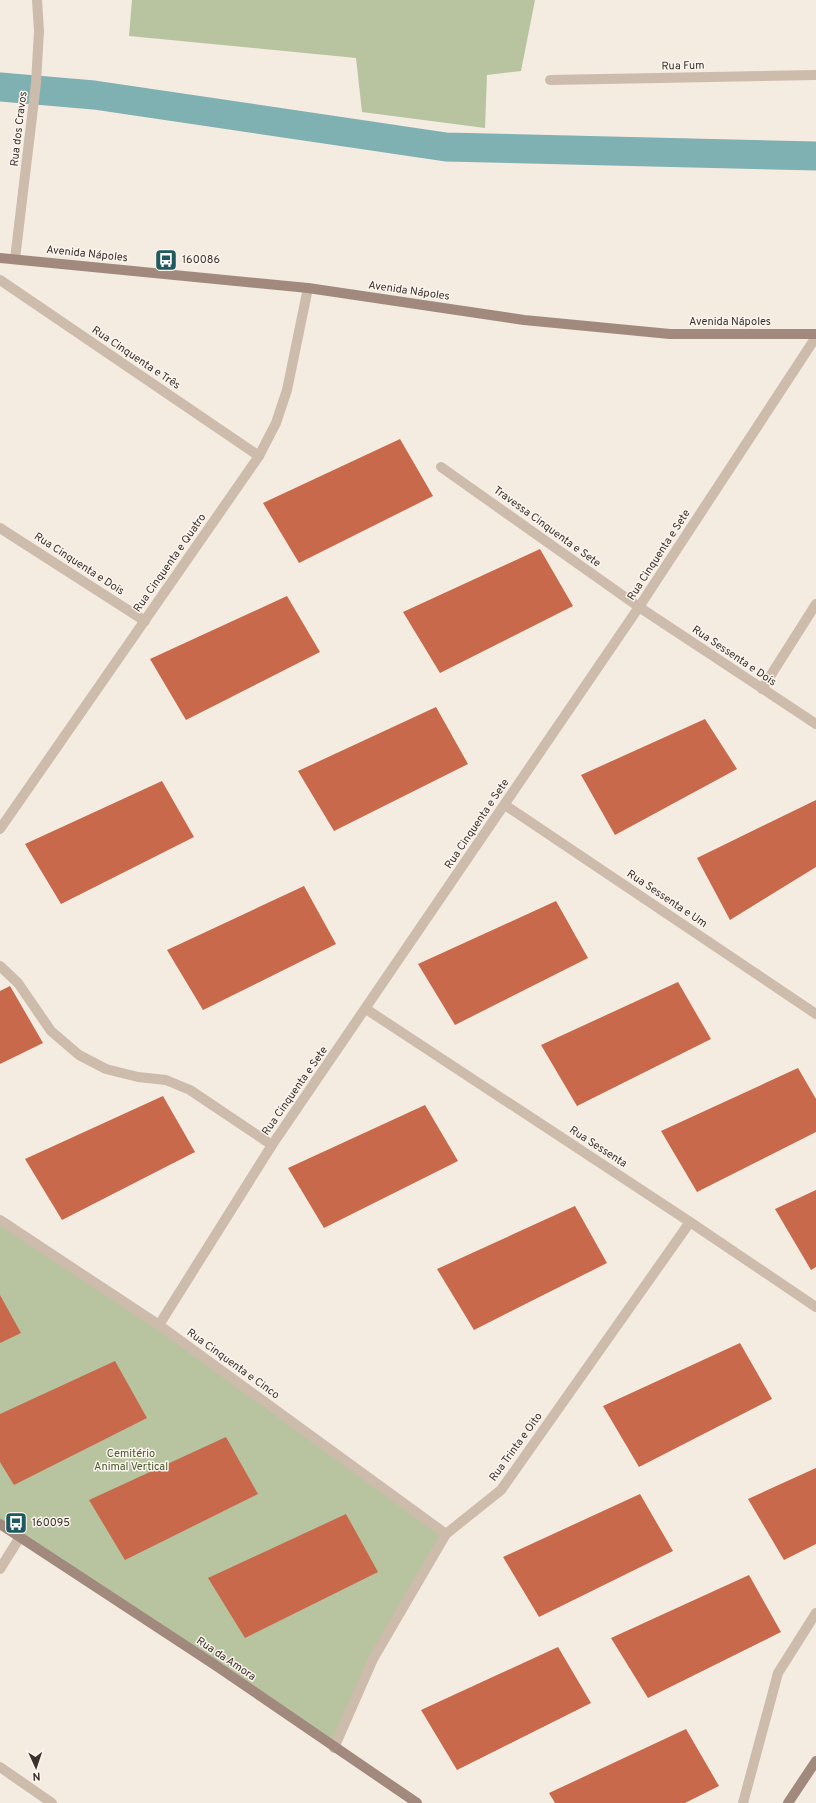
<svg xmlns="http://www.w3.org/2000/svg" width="816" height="1803" viewBox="0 0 816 1803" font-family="Overpass,sans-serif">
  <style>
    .green { fill: #b8c4a0 }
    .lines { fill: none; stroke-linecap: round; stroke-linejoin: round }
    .canal { stroke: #7fb0b2; stroke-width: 29 }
    .building { fill: #c8694b }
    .street { stroke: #cdbbac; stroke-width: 10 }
    .secondary { stroke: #a18a7d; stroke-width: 10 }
    .labels { text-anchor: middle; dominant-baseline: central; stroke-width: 3; stroke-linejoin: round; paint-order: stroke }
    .street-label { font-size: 11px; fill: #3b302b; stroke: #fbf5ee }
    .poi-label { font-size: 11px; fill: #3b302b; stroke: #fbf5ee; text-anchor: start }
    .park-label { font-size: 11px; fill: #4a5a2e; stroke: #fbf5ee }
  </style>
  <rect width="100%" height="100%" fill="#f4ebe1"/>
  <!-- green -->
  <g class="green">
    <path d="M 132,0 L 535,0 L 521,71 L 487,75 L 485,128 L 362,112 L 356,58 L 129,36 Z"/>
    <path d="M 0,1220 L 159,1325 L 446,1534 L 373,1659 L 334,1748 L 0,1524 Z"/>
  </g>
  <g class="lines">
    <!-- canal -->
    <path class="canal" d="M 0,87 L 94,95 L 446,147 L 816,156"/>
  </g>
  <!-- building -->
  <g class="building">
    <path d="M 400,439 L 433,496 L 299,563 L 263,503 Z"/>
    <path d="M 540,549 L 573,606 L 440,673 L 403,612 Z"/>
    <path d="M 287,596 L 320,652 L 186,720 L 150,659 Z"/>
    <path d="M 436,707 L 468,764 L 334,831 L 298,771 Z"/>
    <path d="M 705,719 L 737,769 L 615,835 L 581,775 Z"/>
    <path d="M 162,781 L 194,837 L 61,904 L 25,844 Z"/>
    <path d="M 816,800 L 816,867 L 730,920 L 697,858 Z"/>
    <path d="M 304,886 L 336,944 L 203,1010 L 167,950 Z"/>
    <path d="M 556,901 L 588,958 L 455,1025 L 418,964 Z"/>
    <path d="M 678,982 L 711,1039 L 577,1106 L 541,1045 Z"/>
    <path d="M 10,986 L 43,1043 L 0,1064 L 0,991 Z"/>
    <path d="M 798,1068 L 816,1099 L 816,1132 L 697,1192 L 661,1131 Z"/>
    <path d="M 163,1096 L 195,1152 L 62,1220 L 25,1159 Z"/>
    <path d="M 425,1105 L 458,1161 L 324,1228 L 288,1168 Z"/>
    <path d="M 816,1190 L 816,1267 L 811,1270 L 775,1209 Z"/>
    <path d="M 575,1206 L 607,1263 L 474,1330 L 437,1269 Z"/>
    <path d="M 0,1295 L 21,1333 L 0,1343 Z"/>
    <path d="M 740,1343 L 772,1399 L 639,1467 L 603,1406 Z"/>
    <path d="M 115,1361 L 147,1418 L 14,1485 L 0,1462 L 0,1414 Z"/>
    <path d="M 226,1437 L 258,1494 L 125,1560 L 89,1500 Z"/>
    <path d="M 816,1468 L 816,1544 L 784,1560 L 748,1499 Z"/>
    <path d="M 640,1494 L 673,1551 L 539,1617 L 503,1557 Z"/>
    <path d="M 346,1514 L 378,1572 L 245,1638 L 208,1578 Z"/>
    <path d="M 749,1575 L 781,1632 L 648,1698 L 611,1638 Z"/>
    <path d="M 558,1647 L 591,1703 L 457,1770 L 421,1710 Z"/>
    <path d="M 686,1729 L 719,1786 L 685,1803 L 555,1803 L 549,1793 Z"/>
  </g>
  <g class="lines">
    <!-- street -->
    <g class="street">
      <path d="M 550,80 L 816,75"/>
      <path d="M 15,259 L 36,83 L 39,31 L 37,0"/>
      <path d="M 0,280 L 259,456"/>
      <path d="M 441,467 L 639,607 L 816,724"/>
      <path d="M 0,528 L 145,621"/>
      <path d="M 762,689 L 816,604"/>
      <path d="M 505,805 L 816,1014"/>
      <path d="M 0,829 L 259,456 L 276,423 L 287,390 L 308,288"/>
      <path d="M 0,966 L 18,983 L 51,1031 L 79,1055 L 106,1069 L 138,1077 L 166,1080 L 190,1090 L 272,1145"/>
      <path d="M 366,1009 L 690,1222 L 816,1307"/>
      <path d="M 0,1220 L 159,1325 L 446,1534"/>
      <path d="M 159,1325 L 272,1145 L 639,607 L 816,337"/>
      <path d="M 0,1569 L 20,1537"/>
      <path d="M 334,1748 L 373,1659 L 446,1534 L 501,1490 L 690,1222"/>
      <path d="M 0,1767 L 52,1803"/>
      <path d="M 743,1803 L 778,1673 L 816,1613"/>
    </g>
    <!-- secondary -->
    <g class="secondary">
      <path d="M 0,258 L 308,288 L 524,320 L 670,334 L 816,334"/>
      <path d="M 0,1524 L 215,1665 L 417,1803"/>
      <path d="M 788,1803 L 816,1761"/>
    </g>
  </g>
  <!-- icons -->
  <defs>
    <g id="bus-square" transform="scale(1.15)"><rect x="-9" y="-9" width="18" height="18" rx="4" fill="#1f5a5e" stroke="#fbf5ee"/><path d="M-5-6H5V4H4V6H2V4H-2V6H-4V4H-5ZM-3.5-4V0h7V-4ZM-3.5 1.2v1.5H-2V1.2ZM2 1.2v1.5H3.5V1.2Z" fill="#fff"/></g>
  </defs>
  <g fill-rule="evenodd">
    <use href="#bus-square" x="166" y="260"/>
    <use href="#bus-square" x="16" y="1523"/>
  </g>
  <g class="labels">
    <!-- street labels -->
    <g class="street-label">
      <text transform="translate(683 66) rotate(-1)">Rua Fum</text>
      <text transform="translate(19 129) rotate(-83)">Rua dos Cravos</text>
      <text transform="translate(87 254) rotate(6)">Avenida Nápoles</text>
      <text transform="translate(409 291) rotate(8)">Avenida Nápoles</text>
      <text x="730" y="322">Avenida Nápoles</text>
      <text transform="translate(136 358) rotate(34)">Rua Cinquenta e Três</text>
      <text transform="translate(547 527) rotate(36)">Travessa Cinquenta e Sete</text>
      <text transform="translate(659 555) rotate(-57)">Rua Cinquenta e Sete</text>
      <text transform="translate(170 563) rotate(-55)">Rua Cinquenta e Quatro</text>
      <text transform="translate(79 564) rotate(33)">Rua Cinquenta e Dois</text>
      <text transform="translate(734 656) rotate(34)">Rua Sessenta e Dois</text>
      <text transform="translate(477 824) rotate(-56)">Rua Cinquenta e Sete</text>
      <text transform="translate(667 899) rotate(34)">Rua Sessenta e Um</text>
      <text transform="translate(295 1091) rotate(-55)">Rua Cinquenta e Sete</text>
      <text transform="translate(598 1147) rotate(33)">Rua Sessenta</text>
      <text transform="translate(233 1364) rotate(36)">Rua Cinquenta e Cinco</text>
      <text transform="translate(516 1447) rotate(-54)">Rua Trinta e Oito</text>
      <text transform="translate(226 1659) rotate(34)">Rua da Amora</text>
    </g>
    <!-- poi labels -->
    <g class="poi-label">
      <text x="182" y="260">160086</text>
      <text x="32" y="1523">160095</text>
    </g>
    <!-- park labels -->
    <g class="park-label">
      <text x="131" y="1454">Cemitério<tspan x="131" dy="13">Animal Vertical</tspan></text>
    </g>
  </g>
  <!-- north arrow -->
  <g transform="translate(36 1767) rotate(177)" stroke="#fbf5ee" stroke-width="3" paint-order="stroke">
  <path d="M0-3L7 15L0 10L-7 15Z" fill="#3b302b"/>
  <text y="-6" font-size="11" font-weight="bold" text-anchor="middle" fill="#3b302b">N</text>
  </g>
</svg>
